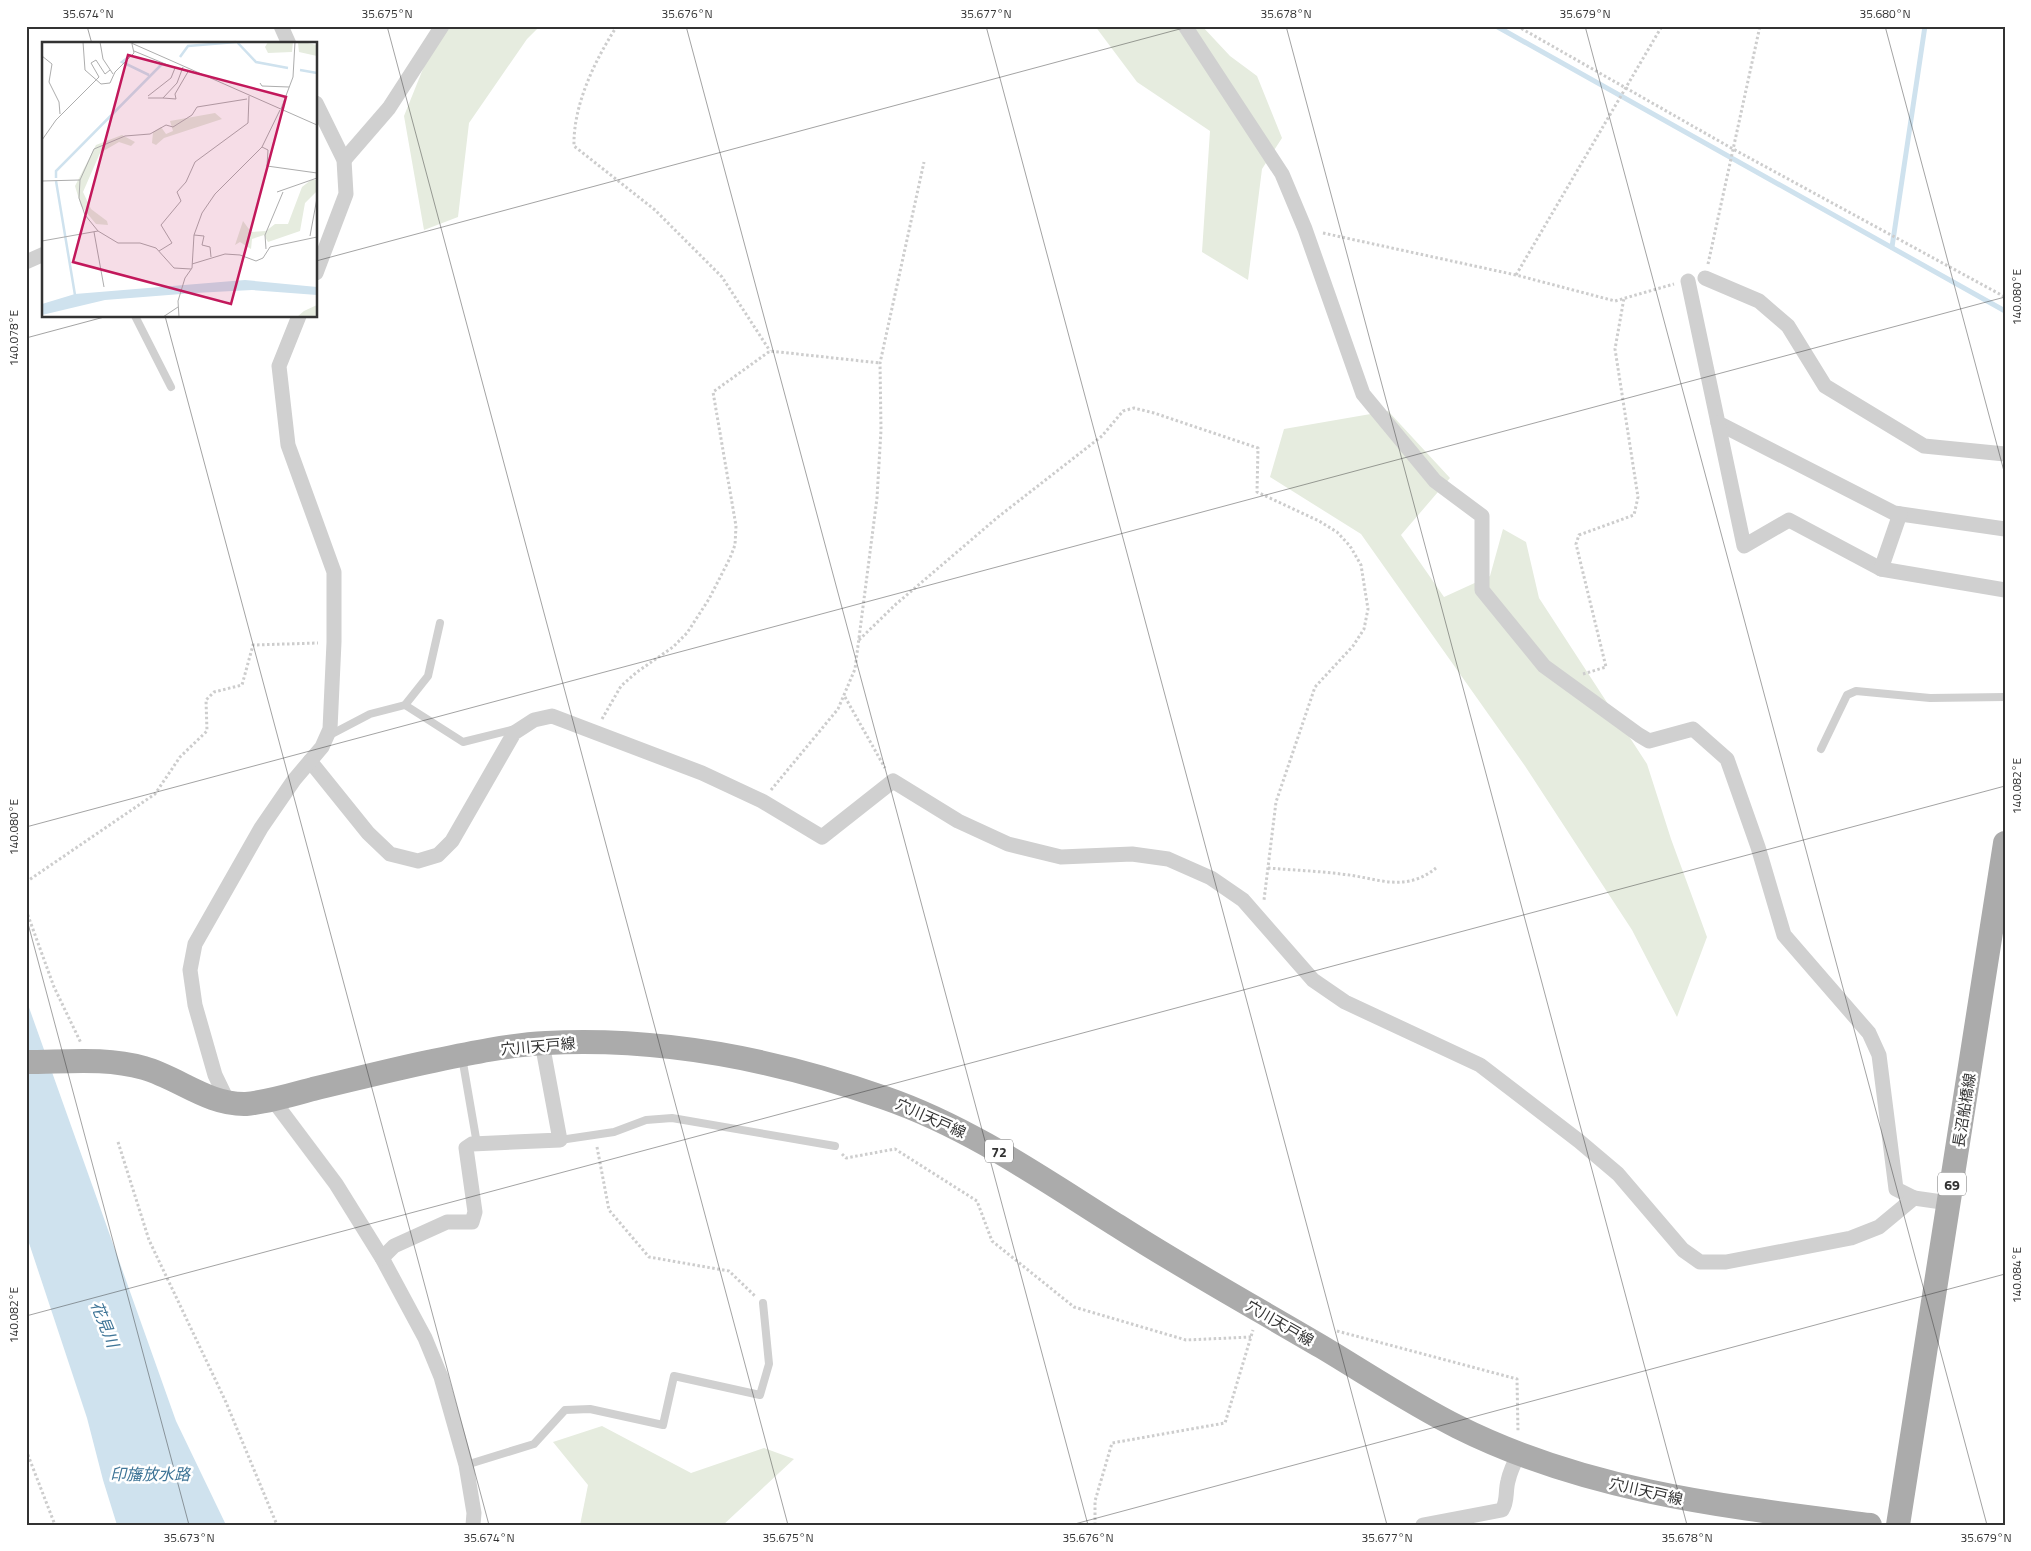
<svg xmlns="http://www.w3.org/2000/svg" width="2031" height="1551" viewBox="0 0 2031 1551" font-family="'Titillium Web','Noto Sans JP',sans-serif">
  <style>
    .green { fill: #e6ecdf }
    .water { fill: #cfe2ee }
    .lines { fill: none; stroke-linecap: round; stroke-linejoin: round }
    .stream { stroke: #cfe2ee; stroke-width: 5 }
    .path { stroke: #cdcdcd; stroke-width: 3; stroke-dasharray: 2.5 2.5; stroke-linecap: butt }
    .service { stroke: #d0d0d0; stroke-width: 8 }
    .minor { stroke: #d0d0d0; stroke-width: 15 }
    .primary { stroke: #ababab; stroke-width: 24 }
    .ticks { fill: none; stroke: #333; stroke-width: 1; stroke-opacity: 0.45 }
    .labels { text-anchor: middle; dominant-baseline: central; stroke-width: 5; stroke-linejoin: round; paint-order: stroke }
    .shield { fill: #fff; stroke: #707070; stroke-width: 1 }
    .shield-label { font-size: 14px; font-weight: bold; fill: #333 }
    .street-label { font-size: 15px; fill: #333; stroke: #fff }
    .water-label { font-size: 16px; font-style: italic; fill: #3f7597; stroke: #fff }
    .inset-river { fill: none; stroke: #cfe2ee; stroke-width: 2.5 }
    .inset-road { fill: none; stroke: #adadad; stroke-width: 1 }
    .view { fill: #c2185b; fill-opacity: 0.15; stroke: #c2185b; stroke-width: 2.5 }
    .inset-edge { fill: none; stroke: #333; stroke-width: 2.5 }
    .neatline { fill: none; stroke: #333; stroke-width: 2 }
    .ticks-label { font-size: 12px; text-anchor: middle; fill: #333 }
  </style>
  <rect width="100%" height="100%" fill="#fff"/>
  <!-- green -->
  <g class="green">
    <path d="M 445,26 L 540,26 L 527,39 L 469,123 L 458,217 L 424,230 L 404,116 L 437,34 Z"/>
    <path d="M 1095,26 L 1202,26 L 1230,56 L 1257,76 L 1282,138 L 1262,169 L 1248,280 L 1202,252 L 1210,131 L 1137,82 Z"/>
    <path d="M 1388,411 L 1450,478 L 1401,535 L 1444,597 L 1490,576 L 1503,529 L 1526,542 L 1539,598 L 1647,764 L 1671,839 L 1707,937 L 1677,1017 L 1632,930 L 1525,766 L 1361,534 L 1270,477 L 1284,429 Z"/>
    <path d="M 602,1426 L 691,1473 L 764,1448 L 794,1459 L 723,1525 L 580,1525 L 588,1485 L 553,1442 Z"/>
  </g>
  <!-- water -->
  <path class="water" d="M 26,999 L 176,1421 L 226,1525 L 117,1525 L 103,1480 L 87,1418 L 26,1234 Z"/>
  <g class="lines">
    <!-- stream -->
    <g class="stream">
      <path d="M 1496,26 L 2005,311"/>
      <path d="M 1892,247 L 1925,26"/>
    </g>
    <!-- path -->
    <g class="path">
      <path d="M 617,26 C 595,60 573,105 574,146 L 655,210 L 722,277 L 770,351"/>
      <path d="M 1517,26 L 1733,149 L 2005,297"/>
      <path d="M 1323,233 L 1516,275 L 1615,301 L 1674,284"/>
      <path d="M 1708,264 L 1760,26"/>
      <path d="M 1516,275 L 1662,26"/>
      <path d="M 859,640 L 895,605 L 998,517 L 1102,436 L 1123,411 L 1134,408 L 1154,413 L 1258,448 L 1257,492 L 1319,521 L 1337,532 L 1350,546 L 1361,565 L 1368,609 L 1364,629 L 1353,646 L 1315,687 L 1276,802 L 1264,900"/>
      <path d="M 1583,674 L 1606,667 L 1576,544 L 1579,535 L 1634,515 L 1638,497 L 1615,349 L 1624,298"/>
      <path d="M 845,697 L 885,768"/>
      <path d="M 602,719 L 621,686 L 637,672 L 673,647 L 687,633 L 709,599 L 730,558 L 735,545 L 736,526 L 713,392 L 770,351 L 880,363"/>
      <path d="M 771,790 L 838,709 L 855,669 L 877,498 L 881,430 L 880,363 L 924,162"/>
      <path d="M 1268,868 C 1292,870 1317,871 1341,874 C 1375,877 1404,894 1436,868"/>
      <path d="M 26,882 L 155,794 L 180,757 L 207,731 L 206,700 L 214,692 L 242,685 L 253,645 L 318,643"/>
      <path d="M 26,910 L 54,987 L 81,1043"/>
      <path d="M 118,1142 L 149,1240 L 225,1400 L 277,1525"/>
      <path d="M 597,1147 L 609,1210 L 649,1257 L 729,1271 L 755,1296"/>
      <path d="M 842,1154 L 846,1158 L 895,1149 L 977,1201 L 992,1241 L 1074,1307 L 1186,1340 L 1251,1337"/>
      <path d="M 1337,1331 L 1517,1379 L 1518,1432"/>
      <path d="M 26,1450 L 55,1525"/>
      <path d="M 1095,1525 L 1095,1501 L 1112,1443 L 1225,1423 L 1253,1330"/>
    </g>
    <!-- service -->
    <g class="service">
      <path d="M 135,316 L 171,387"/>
      <path d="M 405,705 L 463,742 L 515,729"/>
      <path d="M 328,736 L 370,714 L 405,705 L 428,676 L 440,623"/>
      <path d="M 1821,749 L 1847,695 L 1856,691 L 1930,698 L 2005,697"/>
      <path d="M 462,1057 L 477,1144"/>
      <path d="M 560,1140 L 614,1132 L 646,1120 L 672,1118 L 835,1146"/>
      <path d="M 466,1465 L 534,1444 L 565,1410 L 590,1409 L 663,1425 L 674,1376 L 760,1395 L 769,1364 L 763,1303"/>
    </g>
    <!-- minor -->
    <g class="minor">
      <path d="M 281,26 L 289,44"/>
      <path d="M 1185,26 L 1282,174 L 1305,229 L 1363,394 L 1435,481 L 1482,516 L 1482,590 L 1544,666 L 1639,735 L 1649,741 L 1693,729 L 1727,759 L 1758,847 L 1784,935 L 1869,1033 L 1879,1055 L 1896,1189 L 1914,1198"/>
      <path d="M 316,103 L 344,160 L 346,194 L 316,273"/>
      <path d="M 344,160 L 389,108 L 442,26"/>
      <path d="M 26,262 L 44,254"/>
      <path d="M 1705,278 L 1759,301 L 1788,326 L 1825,386 L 1924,446 L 2005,454"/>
      <path d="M 1688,281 L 1718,423 L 1894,513 L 2005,529"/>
      <path d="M 1718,423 L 1744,546 L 1789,520 L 1881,569 L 2005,590"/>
      <path d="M 1881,569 L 1900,514"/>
      <path d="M 310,761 L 368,833 L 390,854 L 418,861 L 438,855 L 452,841 L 514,733 L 534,720 L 552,716 L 702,773 L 762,801 L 822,837 L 893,781 L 958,821 L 1008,844 L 1061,857 L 1132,854 L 1168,859 L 1211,878 L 1243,900 L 1313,980 L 1345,1002 L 1480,1065 L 1579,1141 L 1618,1174 L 1683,1250 L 1700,1262 L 1726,1262 L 1851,1238 L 1879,1227 L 1914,1198 L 1949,1203"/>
      <path d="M 273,1100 L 336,1184 L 382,1258 L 425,1338 L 441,1377 L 466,1465 L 474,1513 L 473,1525"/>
      <path d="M 228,1102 L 215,1075 L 195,1005 L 190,970 L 195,944 L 261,828 L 294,780 L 322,747 L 330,729 L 334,642 L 334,572 L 288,445 L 279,366 L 299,316"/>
      <path d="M 382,1258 L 394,1246 L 447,1222 L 472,1222 L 475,1212 L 466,1148 L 472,1144 L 560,1140 L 542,1043"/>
      <path d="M 1423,1525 L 1502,1510 C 1508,1501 1505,1492 1508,1481 C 1510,1472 1514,1463 1519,1454"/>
    </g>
    <!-- primary -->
    <g class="primary">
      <path d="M 26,1062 C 65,1062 106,1057 144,1068 C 179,1078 208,1105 246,1104 C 268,1102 291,1095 313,1089 C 351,1080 390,1070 428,1062 C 466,1054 507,1045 546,1043 C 663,1037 775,1059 885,1098 C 969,1127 1043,1179 1118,1226 C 1185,1269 1254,1307 1322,1347 C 1367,1374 1412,1404 1458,1427 C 1588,1492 1729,1507 1870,1525"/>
      <path d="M 1898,1525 L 2005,843"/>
    </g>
  </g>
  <!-- ticks -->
  <path class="ticks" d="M 87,26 L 92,44M 387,26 L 788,1525M 686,26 L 1088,1525M 986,26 L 1387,1525M 1286,26 L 1687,1525M 1585,26 L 1987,1525M 1885,26 L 2005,475M 316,261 L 1191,26M 165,316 L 489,1525M 26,338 L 108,316M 26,827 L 2005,297M 26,916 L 189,1525M 26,1316 L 2005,786M 1071,1525 L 2005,1274"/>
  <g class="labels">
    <!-- shield labels -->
    <g class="shield">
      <rect x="985" y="1139.5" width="28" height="23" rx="4"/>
      <rect x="1938" y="1172.5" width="28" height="23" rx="4"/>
    </g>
    <g class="shield-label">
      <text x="999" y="1151">72</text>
      <text x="1952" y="1184">69</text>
    </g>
    <!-- street labels -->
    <g class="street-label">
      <text transform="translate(538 1046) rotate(-5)">穴川天戸線</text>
      <text transform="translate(1964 1110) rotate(-81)">長沼船橋線</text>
      <text transform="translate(931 1118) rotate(24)">穴川天戸線</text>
      <text transform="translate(1280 1323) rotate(30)">穴川天戸線</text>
      <text transform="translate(1646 1491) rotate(13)">穴川天戸線</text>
    </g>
    <!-- water labels -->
    <g class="water-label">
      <text transform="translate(105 1324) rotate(68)">花見川</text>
      <text x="150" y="1474">印旛放水路</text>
    </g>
  </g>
  <!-- overview -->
  <g transform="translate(42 42)">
    <rect width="275" height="275" fill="#fff"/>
    <path d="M 226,0 L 251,0 L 250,10 L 226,11 L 223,5 ZM 261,0 L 275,3 L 275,14 L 257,10 L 256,1 ZM 173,71 L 180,77 L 122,96 L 114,103 L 110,101 L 111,90 L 119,85 L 124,92 L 131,89 L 128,79 ZM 80,93 L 93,100 L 89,104 L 77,100 L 58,111 L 41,150 L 49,167 L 65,179 L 66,183 L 54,182 L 39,164 L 33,144 L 54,103 ZM 269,138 L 275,138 L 275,149 L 263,161 L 258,189 L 226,200 L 222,193 L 210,197 L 209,207 L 198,200 L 193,203 L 201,179 L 209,190 L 224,189 L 233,182 L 246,182 L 260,145 ZM 275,263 L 275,275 L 255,275 L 262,269 Z" fill="#e6ecdf"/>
    <path d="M 203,238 L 275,245 L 275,253 L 210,248 L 152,251 L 63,258 L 0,273 L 0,262 L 33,252 Z" fill="#cfe2ee"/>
    <path class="inset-river" d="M 195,0 L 214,20 L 246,26M 89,13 L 80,20 L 107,33M 138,15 L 146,4 L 194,0M 258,28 L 275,31M 14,136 L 14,129 L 121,21M 14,139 L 33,253"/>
    <path class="inset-road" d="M 41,0 L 43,28 L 59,42 L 68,41 L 73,30 L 92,11 L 90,2M 58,0 L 61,17 L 71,32M 87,0 L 275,83M 92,9 L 133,26 L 129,36 L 106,54M 0,14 L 10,22 L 7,40 L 17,60 L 18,72M 218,41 L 220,44 L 247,45M 106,56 L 121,56 L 135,41 L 141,25M 121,56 L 134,57 L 133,52 L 147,28M 239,67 L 251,35 L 253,0M 0,98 L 14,78 L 57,35 L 49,21 L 54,18 L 63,32 L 68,28M 220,105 L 226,108 L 225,124 L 275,131M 0,139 L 38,138M 235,150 L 275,136M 56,189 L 43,173 L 37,156 L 38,138 L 52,107 L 83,94 L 108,92 L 124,83 L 131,85 L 150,73 L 155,65 L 205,57M 52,190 L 62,245M 152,193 L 162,194 L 160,203 L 168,205 L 169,215M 268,194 L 275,156M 0,199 L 56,189 L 76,201 L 98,201 L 114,206 L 132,226 L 149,227M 224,207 L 223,193 L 241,150M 117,209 L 130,201 L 119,183 L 139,159 L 135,150 L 144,140 L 153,120 L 206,81 L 207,54M 150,222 L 183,212 L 198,213 L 214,219 L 221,216 L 228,205 L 275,195M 121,275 L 136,265M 137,275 L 136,259 L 143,236 L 150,226 L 152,193 L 160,171 L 173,152 L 220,105 L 238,68"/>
    <path class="view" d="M 86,13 L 244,55 L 189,262 L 31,220 Z"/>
    <rect width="275" height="275" class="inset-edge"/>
  </g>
  <!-- border -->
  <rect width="2031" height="1551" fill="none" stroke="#ffffff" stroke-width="55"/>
  <rect x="28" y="28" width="1976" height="1496" class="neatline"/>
  <g class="ticks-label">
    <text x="88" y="18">35.674°N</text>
    <text x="387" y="18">35.675°N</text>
    <text x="687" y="18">35.676°N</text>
    <text x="986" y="18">35.677°N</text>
    <text x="1286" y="18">35.678°N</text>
    <text x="1585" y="18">35.679°N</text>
    <text x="1885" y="18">35.680°N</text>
    <text transform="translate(2017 297) rotate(-90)" y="4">140.080°E</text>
    <text transform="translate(14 338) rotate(-90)" y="4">140.078°E</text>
    <text transform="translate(2017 786) rotate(-90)" y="4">140.082°E</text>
    <text transform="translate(14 827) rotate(-90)" y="4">140.080°E</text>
    <text transform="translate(2017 1275) rotate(-90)" y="4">140.084°E</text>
    <text transform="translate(14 1315) rotate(-90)" y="4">140.082°E</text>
    <text x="189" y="1542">35.673°N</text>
    <text x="489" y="1542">35.674°N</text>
    <text x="788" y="1542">35.675°N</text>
    <text x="1088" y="1542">35.676°N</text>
    <text x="1387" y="1542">35.677°N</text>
    <text x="1687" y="1542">35.678°N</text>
    <text x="1986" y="1542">35.679°N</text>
  </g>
</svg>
